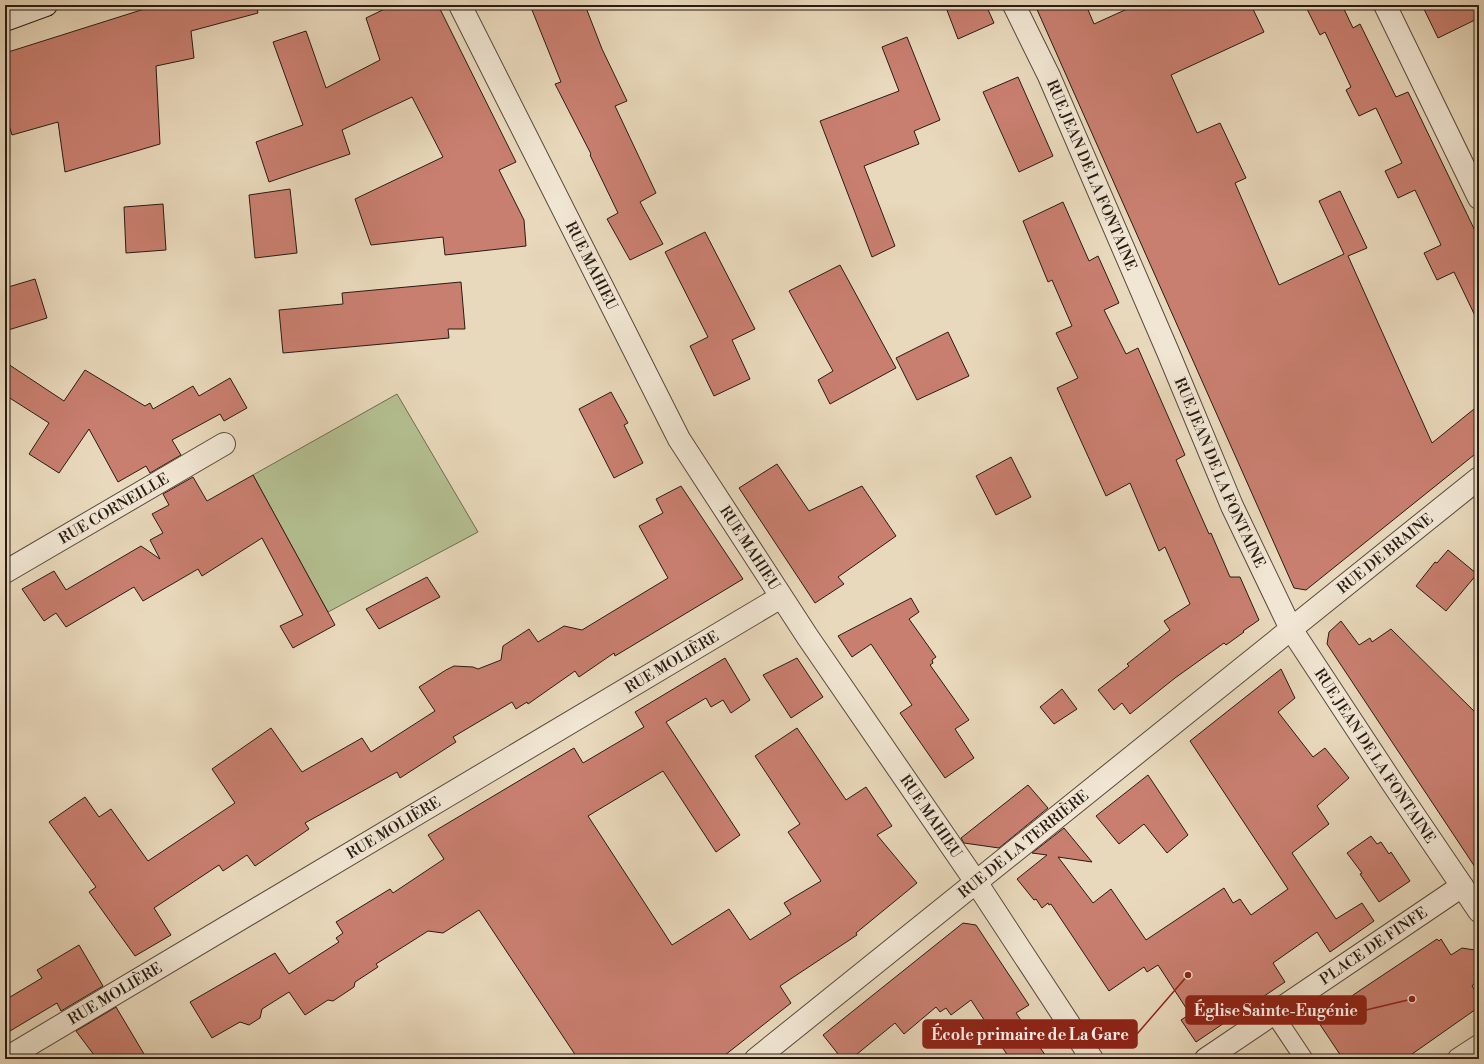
<svg xmlns="http://www.w3.org/2000/svg" width="1484" height="1064" viewBox="0 0 1484 1064" font-family="'Libre Bodoni',serif">
  <style>
    .green { fill: #b4c092; stroke: #6e6e52 }
    .building { fill: #c97f70; stroke: #291b13 }
    .lines { fill: none; stroke-linecap: round; stroke-linejoin: round }
    .service-casing { stroke: #594a3d; stroke-width: 19 }
    .minor-casing { stroke: #594a3d; stroke-width: 24 }
    .secondary-casing { stroke: #291b13; stroke-width: 24 }
    .service { stroke: #f1e6d3; stroke-width: 17 }
    .minor { stroke: #f1e6d3; stroke-width: 22 }
    .secondary { stroke: #f1e6d3; stroke-width: 22 }
    .labels { text-anchor: middle; dominant-baseline: central; stroke-width: 3; stroke-linejoin: round; paint-order: stroke }
    .street-label { font-size: 15px; fill: #291b13; stroke: #f1e6d3 }
    .leader { fill: none; stroke: #8f2418; stroke-width: 1.5 }
    .callout-dot { fill: #8f2418; stroke: #f1e6d3; stroke-width: 1.5 }
    .callout { fill: #8f2418; stroke: #8f2418; stroke-width: 1.5 }
    .callout-label { font-size: 16px; text-anchor: middle; font-weight: bold; fill: #fff }
  </style>
  <rect width="100%" height="100%" fill="#e9d9bc"/>
  <filter id="stains"><feTurbulence type="fractalNoise" baseFrequency=".005" numOctaves="4"/><feColorMatrix values="0 0 0 0 .2 0 0 0 0 .09 0 0 0 0 .02 0 0 0 .5 -.17"/></filter>
  <radialGradient id="worn" r=".72"><stop offset=".6" stop-color="#630" stop-opacity="0"/><stop offset="1" stop-color="#630" stop-opacity=".3"/></radialGradient>
  <!-- green -->
  <path class="green" d="M 397,394 L 478,532 L 328,612 L 253,475 Z"/>
  <!-- building -->
  <g class="building">
    <path d="M 157,5 L 256,5 L 258,13 L 191,31 L 194,58 L 156,66 L 160,144 L 65,172 L 58,122 L 12,135 L 5,112 L 5,53 Z"/>
    <path d="M 393,5 L 438,5 L 516,162 L 499,170 L 524,220 L 526,246 L 445,255 L 443,237 L 371,245 L 355,199 L 443,157 L 412,97 L 342,130 L 350,154 L 269,182 L 256,142 L 303,125 L 273,42 L 306,31 L 326,88 L 380,60 L 366,18 Z"/>
    <path d="M 530,5 L 585,5 L 602,49 L 627,101 L 615,106 L 656,193 L 640,202 L 663,244 L 630,260 L 607,219 L 618,213 L 590,155 L 591,154 L 555,84 L 561,82 Z"/>
    <path d="M 945,5 L 986,5 L 994,23 L 958,39 Z"/>
    <path d="M 1035,5 L 1086,5 L 1094,24 L 1136,5 L 1251,5 L 1264,32 L 1171,75 L 1197,133 L 1220,123 L 1246,178 L 1235,183 L 1279,285 L 1344,254 L 1319,201 L 1340,191 L 1367,248 L 1348,256 L 1432,443 L 1479,405 L 1479,451 L 1306,590 L 1294,588 Z"/>
    <path d="M 1305,5 L 1342,5 L 1353,28 L 1360,24 L 1396,97 L 1408,92 L 1479,239 L 1479,324 L 1454,272 L 1437,280 L 1424,253 L 1441,245 L 1415,190 L 1398,198 L 1385,171 L 1402,163 L 1376,108 L 1359,116 L 1346,90 L 1351,87 L 1325,32 L 1320,35 Z"/>
    <path d="M 1422,5 L 1479,5 L 1479,18 L 1438,38 Z"/>
    <path d="M 907,37 L 940,120 L 914,131 L 919,144 L 864,166 L 895,246 L 872,257 L 820,121 L 899,91 L 882,47 Z"/>
    <path d="M 1018,77 L 1053,156 L 1019,172 L 983,92 Z"/>
    <path d="M 290,189 L 297,253 L 255,258 L 249,195 Z"/>
    <path d="M 1063,202 L 1089,261 L 1098,256 L 1119,303 L 1104,310 L 1126,354 L 1138,348 L 1185,455 L 1176,460 L 1209,534 L 1211,533 L 1230,577 L 1240,577 L 1259,620 L 1243,631 L 1244,632 L 1226,645 L 1224,643 L 1175,678 L 1130,714 L 1122,703 L 1114,710 L 1098,690 L 1129,666 L 1127,664 L 1170,630 L 1164,621 L 1190,604 L 1165,547 L 1159,551 L 1130,483 L 1106,496 L 1057,388 L 1078,378 L 1056,333 L 1072,326 L 1052,280 L 1048,282 L 1023,221 Z"/>
    <path d="M 163,204 L 166,250 L 126,253 L 124,207 Z"/>
    <path d="M 705,232 L 755,329 L 732,340 L 750,379 L 714,396 L 690,346 L 708,337 L 665,252 Z"/>
    <path d="M 840,265 L 896,368 L 830,404 L 818,380 L 833,371 L 789,291 Z"/>
    <path d="M 35,279 L 47,318 L 5,331 L 5,288 Z"/>
    <path d="M 461,282 L 465,329 L 448,329 L 449,338 L 283,353 L 279,310 L 343,304 L 342,293 Z"/>
    <path d="M 948,332 L 969,376 L 917,400 L 896,358 Z"/>
    <path d="M 5,362 L 64,401 L 85,370 L 145,406 L 150,403 L 153,409 L 193,386 L 199,396 L 230,378 L 247,408 L 224,421 L 220,414 L 172,440 L 181,455 L 150,473 L 146,466 L 118,482 L 89,429 L 59,473 L 29,454 L 49,423 L 5,395 Z"/>
    <path d="M 611,392 L 628,423 L 624,425 L 643,463 L 614,478 L 579,409 Z"/>
    <path d="M 1011,457 L 1031,497 L 996,515 L 976,476 Z"/>
    <path d="M 777,464 L 809,511 L 862,486 L 896,536 L 838,577 L 844,584 L 815,603 L 739,488 Z"/>
    <path d="M 253,475 L 335,625 L 293,648 L 280,626 L 303,615 L 262,538 L 202,576 L 198,569 L 143,601 L 134,587 L 66,627 L 56,613 L 44,621 L 22,589 L 54,571 L 66,590 L 141,546 L 160,559 L 150,540 L 163,533 L 152,514 L 169,505 L 163,494 L 193,477 L 207,501 Z"/>
    <path d="M 681,486 L 743,579 L 615,656 L 614,653 L 579,677 L 575,671 L 528,704 L 527,702 L 516,709 L 512,702 L 453,737 L 456,742 L 400,778 L 397,772 L 305,823 L 309,829 L 255,866 L 247,855 L 223,871 L 219,865 L 154,908 L 171,935 L 135,956 L 89,892 L 96,887 L 49,822 L 85,797 L 99,817 L 111,809 L 148,861 L 235,803 L 212,769 L 271,728 L 302,772 L 362,738 L 371,752 L 435,711 L 419,687 L 446,670 L 454,666 L 473,667 L 478,669 L 501,660 L 503,646 L 529,629 L 538,642 L 564,626 L 582,630 L 668,578 L 639,526 L 663,513 L 656,499 Z"/>
    <path d="M 1448,550 L 1477,574 L 1446,611 L 1416,586 L 1435,562 L 1437,563 Z"/>
    <path d="M 427,577 L 440,597 L 379,629 L 366,609 Z"/>
    <path d="M 911,598 L 919,612 L 909,619 L 936,657 L 932,660 L 933,663 L 930,665 L 969,720 L 955,729 L 974,758 L 945,778 L 900,713 L 912,705 L 871,644 L 852,657 L 838,636 Z"/>
    <path d="M 1341,621 L 1359,645 L 1370,638 L 1372,642 L 1391,629 L 1479,716 L 1479,873 L 1327,644 L 1329,632 Z"/>
    <path d="M 725,658 L 750,700 L 731,713 L 723,700 L 711,707 L 706,698 L 666,722 L 740,835 L 716,852 L 663,771 L 588,816 L 672,945 L 729,909 L 750,940 L 791,914 L 784,903 L 821,881 L 788,832 L 800,824 L 755,756 L 797,728 L 846,800 L 866,787 L 892,826 L 877,835 L 917,883 L 856,933 L 857,935 L 780,986 L 791,1003 L 720,1059 L 578,1059 L 479,910 L 443,933 L 428,931 L 376,964 L 378,967 L 355,982 L 354,987 L 333,1001 L 328,1000 L 305,1015 L 289,992 L 262,1009 L 260,1018 L 249,1025 L 240,1022 L 212,1038 L 190,1002 L 275,953 L 289,974 L 339,942 L 336,938 L 343,933 L 336,922 L 390,889 L 393,893 L 444,859 L 428,835 L 574,748 L 583,763 L 644,727 L 635,712 Z"/>
    <path d="M 797,658 L 823,697 L 791,718 L 763,675 Z"/>
    <path d="M 1281,669 L 1295,698 L 1278,712 L 1313,757 L 1325,748 L 1349,778 L 1317,806 L 1329,824 L 1292,853 L 1336,919 L 1362,903 L 1374,921 L 1330,952 L 1317,932 L 1273,963 L 1285,982 L 1196,1042 L 1181,1020 L 1190,1014 L 1158,965 L 1147,972 L 1144,967 L 1109,991 L 1051,904 L 1049,905 L 1048,903 L 1042,908 L 1036,899 L 1034,900 L 1017,879 L 1047,855 L 1032,853 L 1064,828 L 1092,862 L 1058,857 L 1093,903 L 1111,889 L 1146,940 L 1224,888 L 1233,903 L 1240,899 L 1251,915 L 1288,889 L 1190,741 Z"/>
    <path d="M 1062,689 L 1077,709 L 1054,724 L 1040,707 Z"/>
    <path d="M 1148,775 L 1188,835 L 1167,853 L 1144,824 L 1119,844 L 1096,816 Z"/>
    <path d="M 1028,785 L 1048,808 L 999,848 L 964,843 L 961,838 Z"/>
    <path d="M 1371,836 L 1377,844 L 1381,842 L 1389,854 L 1391,852 L 1410,881 L 1379,902 L 1360,874 L 1362,873 L 1347,853 Z"/>
    <path d="M 963,923 L 976,925 L 1029,1005 L 1016,1013 L 1048,1059 L 1010,1059 L 971,1000 L 951,1015 L 946,1008 L 940,1012 L 936,1007 L 904,1034 L 895,1023 L 851,1059 L 842,1059 L 823,1035 Z"/>
    <path d="M 1437,939 L 1439,941 L 1441,939 L 1451,955 L 1462,948 L 1475,950 L 1479,960 L 1479,978 L 1472,986 L 1479,997 L 1479,1007 L 1405,1059 L 1343,1059 L 1319,1023 L 1320,1022 L 1319,1020 L 1324,1017 L 1323,1016 L 1359,991 Z"/>
    <path d="M 79,945 L 103,986 L 61,1011 L 57,1003 L 5,1034 L 5,1000 L 42,978 L 37,970 Z"/>
    <path d="M 116,1007 L 147,1059 L 97,1059 L 76,1031 Z"/>
  </g>
  <g class="lines">
    <!-- service casing -->
    <g class="service-casing">
      <path id="service" d="M 1274,1014 L 1304,1059"/>
    </g>
    <!-- minor casing -->
    <g class="minor-casing">
      <g id="minor">
        <path id="s1" d="M 460,5 L 679,439 L 807,636 L 976,882 L 1092,1059"/>
        <path id="s2" d="M 1014,5 L 1049,76 L 1168,352 L 1232,506 L 1291,629 L 1393,784 L 1479,911"/>
        <path d="M 1385,5 L 1479,198"/>
        <path id="s3" d="M 5,572 L 224,444"/>
        <path id="s4" d="M 5,1059 L 781,597"/>
        <path id="s5" d="M 756,1059 L 1479,478"/>
        <path id="s6" d="M 1206,1059 L 1462,886"/>
        <path d="M 1459,1059 L 1479,1046"/>
      </g>
    </g>
    <!-- secondary casing -->
    <g class="secondary-casing">
      <path id="secondary" d="M 5,20 L 46,5"/>
    </g>
    <!-- service -->
    <use href="#service" class="service"/>
    <!-- minor -->
    <use href="#minor" class="minor"/>
    <!-- secondary -->
    <use href="#secondary" class="secondary"/>
  </g>
  <g class="labels">
    <!-- street labels -->
    <g class="street-label">
      <text stroke="none"><textPath href="#s2" startOffset="187">RUE JEAN DE LA FONTAINE</textPath></text>
      <text stroke="none"><textPath href="#s1" startOffset="292">RUE MAHIEU</textPath></text>
      <text stroke="none"><textPath href="#s2" startOffset="511">RUE JEAN DE LA FONTAINE</textPath></text>
      <text stroke="none"><textPath href="#s3" startOffset="126">RUE CORNEILLE</textPath></text>
      <text stroke="none"><textPath href="#s1" startOffset="616">RUE MAHIEU</textPath></text>
      <text stroke="none"><textPath href="#s5" startOffset="807">RUE DE BRAINE</textPath></text>
      <text stroke="none"><textPath href="#s4" startOffset="776">RUE MOLIÈRE</textPath></text>
      <text stroke="none"><textPath href="#s2" startOffset="835">RUE JEAN DE LA FONTAINE</textPath></text>
      <text stroke="none"><textPath href="#s1" startOffset="940">RUE MAHIEU</textPath></text>
      <text stroke="none"><textPath href="#s4" startOffset="452">RUE MOLIÈRE</textPath></text>
      <text stroke="none"><textPath href="#s5" startOffset="343">RUE DE LA TERRIÈRE</textPath></text>
      <text stroke="none"><textPath href="#s6" startOffset="202">PLACE DE FINFE</textPath></text>
      <text stroke="none"><textPath href="#s4" startOffset="128">RUE MOLIÈRE</textPath></text>
    </g>
  </g>
  <!-- callouts -->
  <path class="leader" d="M1412 999L1366 1010M1188 975L1137 1034"/>
  <g class="callout-dot">
    <circle cx="1412" cy="999" r="4"/>
    <circle cx="1188" cy="975" r="4"/>
  </g>
  <g class="callout">
    <rect x="1186" y="996" width="180" height="28" rx="4"/>
    <rect x="923" y="1020" width="214" height="28" rx="4"/>
  </g>
  <g class="callout-label">
    <text x="1276" y="1016">Église Sainte-Eugénie</text>
    <text x="1030" y="1040">École primaire de La Gare</text>
  </g>
  <!-- margin -->
  <rect width="1484" height="1064" fill="none" stroke="#e9d9bc" stroke-width="20"/>
  <rect x="6" y="6" width="1472" height="1052" fill="none" stroke="#291b13" stroke-width="2"/>
  <rect x="10" y="10" width="1464" height="1044" fill="none" stroke="#291b13"/>
  <rect width="100%" height="100%" filter="url(#stains)"/>
  <rect width="100%" height="100%" fill="url(#worn)"/>
</svg>
